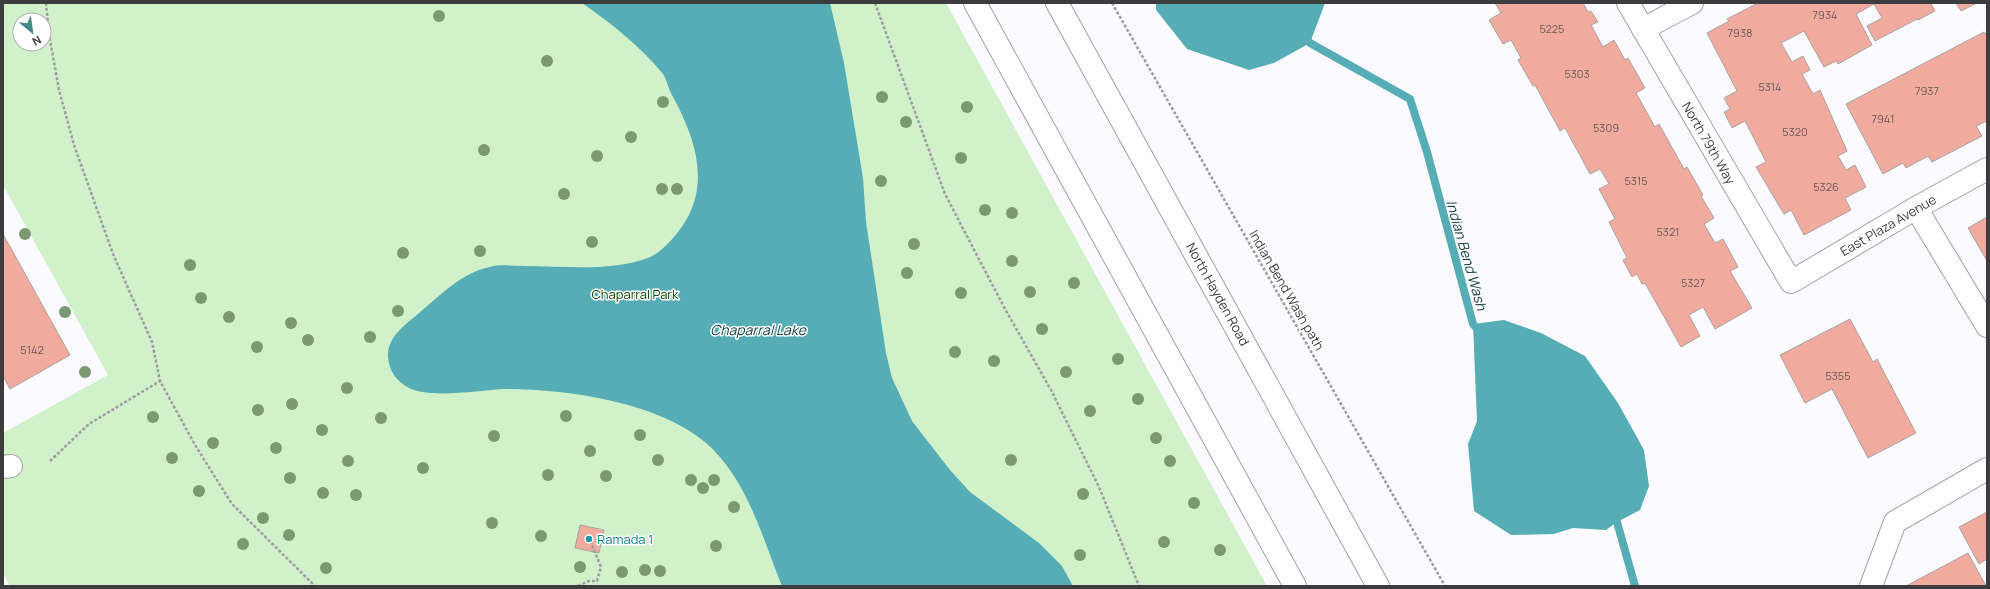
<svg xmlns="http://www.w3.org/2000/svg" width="1990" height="589" viewBox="0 0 1990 589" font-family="Manrope,sans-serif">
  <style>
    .green { fill: #d0f1c9; fill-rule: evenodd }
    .water { fill: #56adb6 }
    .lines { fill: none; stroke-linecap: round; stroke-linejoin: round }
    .stream { stroke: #56adb6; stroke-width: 8 }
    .building { fill: #f1ab9e; stroke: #a8a3a2 }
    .minor-casing { stroke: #a1a0a4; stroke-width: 24 }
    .secondary-casing { stroke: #a1a0a4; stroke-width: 24 }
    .path { stroke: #9e9da1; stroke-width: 2.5; stroke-dasharray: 3 2; stroke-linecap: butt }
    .minor { stroke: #fff; stroke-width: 22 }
    .secondary { stroke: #fff; stroke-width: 22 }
    .tree { fill: #7a9973 }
    .culture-dot { fill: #0f9aa8; stroke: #fff; stroke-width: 1.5 }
    .labels { text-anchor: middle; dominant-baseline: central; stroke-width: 3; stroke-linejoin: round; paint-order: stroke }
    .number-label { font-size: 11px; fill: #695856 }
    .street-label { font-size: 13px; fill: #3c3c3e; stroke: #fff }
    .park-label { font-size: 13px; fill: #114a00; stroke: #fff }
    .culture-label { font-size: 13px; fill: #0d838f; stroke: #fff; text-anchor: start }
    .water-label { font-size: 14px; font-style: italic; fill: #184245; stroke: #fff }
  </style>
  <rect width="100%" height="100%" fill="#fbfaff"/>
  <!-- green -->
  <path class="green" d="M 3,3 L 946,3 L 1267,586 L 10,586 L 3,573 L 3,433 L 108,375 L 3,185 ZM 20,20 L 44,20 L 44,44 L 20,44 Z"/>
  <!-- water -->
  <g class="water">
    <path d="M 582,3 L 830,3 L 844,63 L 863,178 L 866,222 L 886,353 L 892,378 L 912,421 L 950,470 L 970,492 L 1039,543 L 1062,566 L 1073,586 L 782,586 C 762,537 747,478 705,442 C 657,402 567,389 505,389 C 480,390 431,399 409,388 C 397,382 389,371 388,357 C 387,337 405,325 419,313 C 440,296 462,272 490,267 C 500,264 513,266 524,266 C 565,266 609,272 648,258 C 660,253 670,242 678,232 C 713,188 696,139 672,95 C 668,88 667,80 663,74 C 640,46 612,24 582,3 Z"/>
    <path d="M 1156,3 L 1325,3 L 1310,43 L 1274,63 L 1249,70 L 1187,49 L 1156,10 Z"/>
    <path d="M 1504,320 L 1541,333 L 1585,356 L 1618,403 L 1644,450 L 1649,486 L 1640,510 L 1617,522 L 1606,530 L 1573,528 L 1554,534 L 1511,535 L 1474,511 L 1468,444 L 1477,421 L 1473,324 Z"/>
  </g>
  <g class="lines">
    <!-- stream -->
    <g class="stream">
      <path d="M 1304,36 L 1310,43 L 1410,99 L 1427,152 L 1473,324 L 1479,331"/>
      <path d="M 1611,513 L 1617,522 L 1635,586"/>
    </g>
  </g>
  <!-- building -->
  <g class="building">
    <path d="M 1495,3 L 1583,3 L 1588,12 L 1591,11 L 1598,22 L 1591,25 L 1603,47 L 1614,40 L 1625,60 L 1628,58 L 1645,88 L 1636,93 L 1655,127 L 1659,124 L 1684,169 L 1687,167 L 1703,195 L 1701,196 L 1714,218 L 1704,224 L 1715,243 L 1723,239 L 1738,267 L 1730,271 L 1752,308 L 1715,329 L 1703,307 L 1689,315 L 1700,336 L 1681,347 L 1645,283 L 1642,284 L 1637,274 L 1632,277 L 1623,260 L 1627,258 L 1609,222 L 1615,219 L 1599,189 L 1609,184 L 1600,169 L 1590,174 L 1565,128 L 1560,131 L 1535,85 L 1533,86 L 1518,60 L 1521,58 L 1511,40 L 1503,44 L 1489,20 L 1501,13 Z"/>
    <path d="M 1758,3 L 1934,3 L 1931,4 L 1935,11 L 1918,20 L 1917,19 L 1875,41 L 1867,26 L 1882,18 L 1874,4 L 1856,14 L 1872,45 L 1838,64 L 1836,61 L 1824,67 L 1804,31 L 1781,43 L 1792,62 L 1803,56 L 1810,70 L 1802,74 L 1813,94 L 1820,90 L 1847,151 L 1838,156 L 1846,170 L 1855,165 L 1866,187 L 1845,198 L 1851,210 L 1804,235 L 1791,210 L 1784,214 L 1756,167 L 1766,162 L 1745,121 L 1732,128 L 1724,112 L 1730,109 L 1724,98 L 1737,91 L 1707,33 L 1729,21 L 1727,19 Z"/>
    <path d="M 1956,3 L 1977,3 L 1961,11 Z"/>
    <path d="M 1984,32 L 1985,34 L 1987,33 L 1987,121 L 1976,126 L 1982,136 L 1932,162 L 1928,156 L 1906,168 L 1903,163 L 1883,174 L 1846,104 Z"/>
    <path d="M 1987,217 L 1987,261 L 1968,228 Z"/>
    <path d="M 3,234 L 70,355 L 10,389 L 3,376 Z"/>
    <path d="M 1850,319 L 1873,362 L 1877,359 L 1916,433 L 1868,458 L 1832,389 L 1805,403 L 1780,355 Z"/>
    <path d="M 1987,512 L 1987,559 L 1979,564 L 1959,527 Z"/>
    <path d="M 580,525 L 604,530 L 599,553 L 575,548 Z"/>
    <path d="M 1968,553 L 1986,586 L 1906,586 Z"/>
  </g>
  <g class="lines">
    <!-- minor casing -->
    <g class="minor-casing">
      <g id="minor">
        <path d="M 1628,3 L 1791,282 L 1916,208 L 1987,169"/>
        <path d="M 1643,29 L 1692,3"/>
        <path d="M 1916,208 L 1987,326"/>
        <path d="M 3,467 L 11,466"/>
        <path d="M 1871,586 L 1895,522 L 1987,469"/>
      </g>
    </g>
    <!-- secondary casing -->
    <g class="secondary-casing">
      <g id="secondary">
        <path d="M 975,3 L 1295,586"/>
        <path d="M 1057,3 L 1378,586"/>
      </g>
    </g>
    <!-- path -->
    <g class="path">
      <path d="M 46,3 L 49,34 L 59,90 L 74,145 L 113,254 L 152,342 L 160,381 L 195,445 L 232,504 L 315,586"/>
      <path d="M 875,3 L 945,194 L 1005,309 L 1051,390 L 1099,487 L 1139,586"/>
      <path d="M 1112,3 L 1445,586"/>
      <path d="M 50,461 L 89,424 L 160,381"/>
      <path d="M 578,586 L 589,581 L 597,581 L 601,567 L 588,536"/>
    </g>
    <!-- minor -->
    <use href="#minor" class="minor"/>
    <!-- secondary -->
    <use href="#secondary" class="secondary"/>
  </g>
  <!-- trees -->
  <g class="tree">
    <circle cx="439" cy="16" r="6"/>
    <circle cx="547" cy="61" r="6"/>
    <circle cx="882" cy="97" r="6"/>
    <circle cx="663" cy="102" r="6"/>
    <circle cx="967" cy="107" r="6"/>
    <circle cx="906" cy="122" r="6"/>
    <circle cx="631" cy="137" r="6"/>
    <circle cx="484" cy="150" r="6"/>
    <circle cx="597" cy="156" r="6"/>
    <circle cx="961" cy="158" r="6"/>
    <circle cx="881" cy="181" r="6"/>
    <circle cx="662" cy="189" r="6"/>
    <circle cx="677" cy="189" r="6"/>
    <circle cx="564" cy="194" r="6"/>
    <circle cx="985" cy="210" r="6"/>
    <circle cx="1012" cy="213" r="6"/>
    <circle cx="25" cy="234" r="6"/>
    <circle cx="592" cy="242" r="6"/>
    <circle cx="914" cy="244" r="6"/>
    <circle cx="480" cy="251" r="6"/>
    <circle cx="403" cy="253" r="6"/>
    <circle cx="1012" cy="261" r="6"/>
    <circle cx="190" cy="265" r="6"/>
    <circle cx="907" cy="273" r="6"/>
    <circle cx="1074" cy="283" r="6"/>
    <circle cx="1030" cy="292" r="6"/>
    <circle cx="961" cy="293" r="6"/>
    <circle cx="201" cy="298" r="6"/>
    <circle cx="398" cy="311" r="6"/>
    <circle cx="65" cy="312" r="6"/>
    <circle cx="229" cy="317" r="6"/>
    <circle cx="291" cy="323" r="6"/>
    <circle cx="1042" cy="329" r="6"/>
    <circle cx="370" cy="337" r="6"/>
    <circle cx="308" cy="340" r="6"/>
    <circle cx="257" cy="347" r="6"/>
    <circle cx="955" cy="352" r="6"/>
    <circle cx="1118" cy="359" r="6"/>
    <circle cx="994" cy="361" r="6"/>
    <circle cx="85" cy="372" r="6"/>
    <circle cx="1066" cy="372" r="6"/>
    <circle cx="347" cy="388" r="6"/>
    <circle cx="1138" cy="399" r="6"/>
    <circle cx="292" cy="404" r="6"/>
    <circle cx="258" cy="410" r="6"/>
    <circle cx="1090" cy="411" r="6"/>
    <circle cx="566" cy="416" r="6"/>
    <circle cx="153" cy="417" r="6"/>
    <circle cx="381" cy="418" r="6"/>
    <circle cx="322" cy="430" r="6"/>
    <circle cx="640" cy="435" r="6"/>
    <circle cx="494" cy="436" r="6"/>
    <circle cx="1156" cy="438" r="6"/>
    <circle cx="213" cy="443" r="6"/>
    <circle cx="276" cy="448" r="6"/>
    <circle cx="590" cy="451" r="6"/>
    <circle cx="172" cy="458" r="6"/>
    <circle cx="658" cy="460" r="6"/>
    <circle cx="1011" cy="460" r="6"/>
    <circle cx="348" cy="461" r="6"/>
    <circle cx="1170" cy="461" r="6"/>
    <circle cx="423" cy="468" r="6"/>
    <circle cx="548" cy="475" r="6"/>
    <circle cx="606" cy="476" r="6"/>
    <circle cx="290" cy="478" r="6"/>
    <circle cx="691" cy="480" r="6"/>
    <circle cx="714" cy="480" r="6"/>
    <circle cx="703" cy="488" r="6"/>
    <circle cx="199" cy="491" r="6"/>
    <circle cx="323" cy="493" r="6"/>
    <circle cx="1083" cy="494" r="6"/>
    <circle cx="356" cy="495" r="6"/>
    <circle cx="1194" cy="503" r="6"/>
    <circle cx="734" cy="507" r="6"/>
    <circle cx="263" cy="518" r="6"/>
    <circle cx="492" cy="523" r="6"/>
    <circle cx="289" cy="535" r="6"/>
    <circle cx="541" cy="536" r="6"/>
    <circle cx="1164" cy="542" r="6"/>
    <circle cx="243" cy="544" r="6"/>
    <circle cx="716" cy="546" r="6"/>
    <circle cx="1220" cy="550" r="6"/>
    <circle cx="1080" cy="555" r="6"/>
    <circle cx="580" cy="567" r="6"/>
    <circle cx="326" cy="568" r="6"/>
    <circle cx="645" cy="570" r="6"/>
    <circle cx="660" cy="571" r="6"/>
    <circle cx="622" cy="572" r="6"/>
  </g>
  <!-- markers -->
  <circle class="culture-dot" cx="589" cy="539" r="4"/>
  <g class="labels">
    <!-- number labels -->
    <g class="number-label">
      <text x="1825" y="14">7934</text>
      <text x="1552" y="28">5225</text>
      <text x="1740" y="32">7938</text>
      <text x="1577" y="73">5303</text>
      <text x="1770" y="86">5314</text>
      <text x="1927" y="90">7937</text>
      <text x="1883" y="118">7941</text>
      <text x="1606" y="127">5309</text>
      <text x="1795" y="131">5320</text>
      <text x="1636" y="180">5315</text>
      <text x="1826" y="186">5326</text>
      <text x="1668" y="231">5321</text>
      <text x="1693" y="282">5327</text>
      <text x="32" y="349">5142</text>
      <text x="1838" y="375">5355</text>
    </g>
    <!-- street labels -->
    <g class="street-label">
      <text transform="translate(1709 143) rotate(60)">North 79th Way</text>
      <text transform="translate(1888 225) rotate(-30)">East Plaza Avenue</text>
      <text transform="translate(1287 290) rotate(60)">Indian Bend Wash path</text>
      <text transform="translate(1218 294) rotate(61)">North Hayden Road</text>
    </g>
    <!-- park labels -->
    <g class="park-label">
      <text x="635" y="294">Chaparral Park</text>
    </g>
    <!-- culture labels -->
    <g class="culture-label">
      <text x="597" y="539">Ramada 1</text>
    </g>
    <!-- water labels -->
    <g class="water-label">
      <text transform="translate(1467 255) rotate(74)">Indian Bend Wash</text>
      <text x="758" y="329">Chaparral Lake</text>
    </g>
  </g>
  <!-- border -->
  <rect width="1990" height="589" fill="none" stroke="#3c3c3e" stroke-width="8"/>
  <!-- north arrow -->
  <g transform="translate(32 32) rotate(151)"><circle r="19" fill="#ffffff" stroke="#b1b1b2"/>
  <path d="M0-3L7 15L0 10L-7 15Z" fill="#428986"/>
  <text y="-6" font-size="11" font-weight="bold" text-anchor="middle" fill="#3c3c3e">N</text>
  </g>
</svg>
